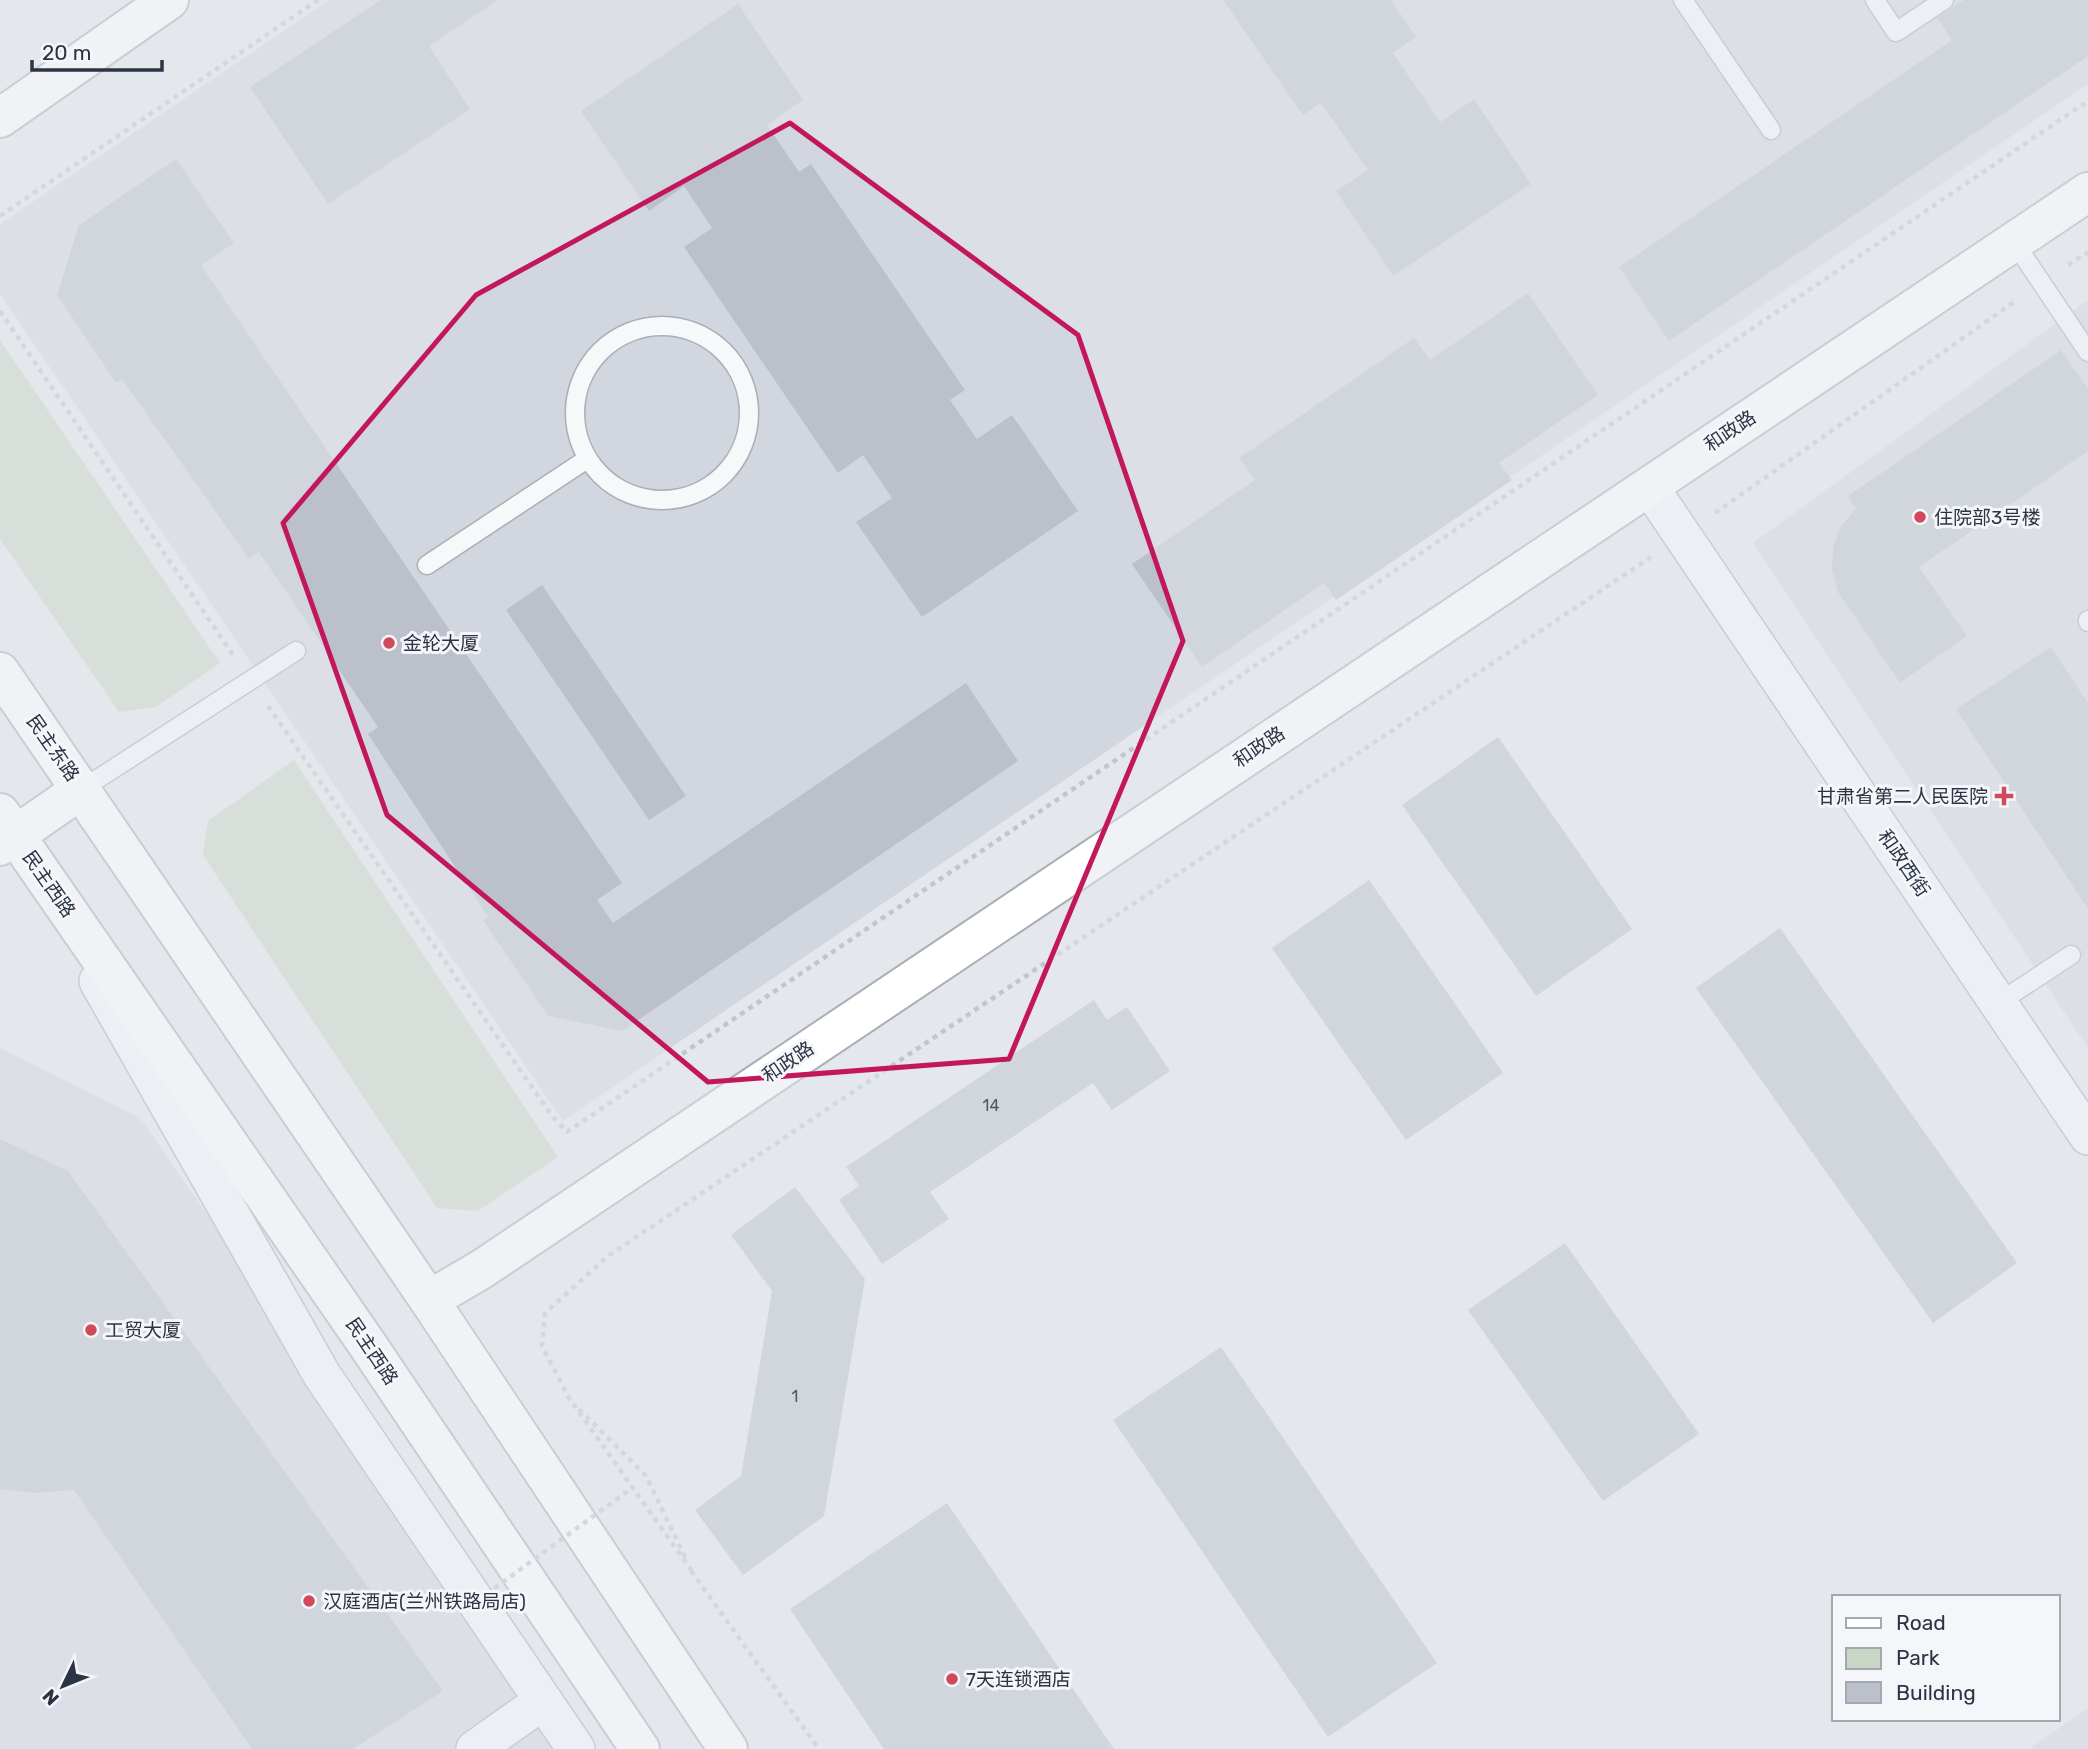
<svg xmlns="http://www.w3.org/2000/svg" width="2088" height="1749" viewBox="0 0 2088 1749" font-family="Rubik,'Noto Sans SC',sans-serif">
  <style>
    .built { fill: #d2d6de }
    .green { fill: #c9d6c5 }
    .building { fill: #bbc0ca }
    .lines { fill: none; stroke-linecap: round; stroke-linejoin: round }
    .lane-casing { stroke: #a9aeb7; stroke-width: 21 }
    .street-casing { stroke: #a9aeb7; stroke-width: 40 }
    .secondary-casing { stroke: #a9aeb7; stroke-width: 42 }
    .path { stroke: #c2c5cb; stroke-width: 4.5; stroke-dasharray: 5 5; stroke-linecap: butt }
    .lane { stroke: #f7f8fa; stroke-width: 18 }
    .street { stroke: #f7f8fa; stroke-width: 37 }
    .secondary { stroke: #fff; stroke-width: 38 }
    .path-bridge { stroke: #c2c5cb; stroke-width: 4.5; stroke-dasharray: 5 5; stroke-linecap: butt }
    .marked { fill: none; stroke: #c2185b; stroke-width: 5; stroke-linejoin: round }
    .poi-dot { fill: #d1495b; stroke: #f4f6f9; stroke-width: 2.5 }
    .labels { text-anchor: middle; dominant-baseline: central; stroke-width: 6; stroke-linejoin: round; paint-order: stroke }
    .number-label { font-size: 16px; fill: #4f5766 }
    .street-label { font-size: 19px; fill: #2b3445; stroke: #f4f6f9 }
    .poi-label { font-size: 19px; fill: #2b3445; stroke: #f4f6f9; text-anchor: start }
  </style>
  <rect width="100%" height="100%" fill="#e4e7ec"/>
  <!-- built -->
  <g class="built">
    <path d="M 329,0 L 2088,0 L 2088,84 L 563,1121 L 0,294 L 0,224 Z"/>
    <path d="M 2088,300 L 2088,1048 L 1753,543 Z"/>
    <path d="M 0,1048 L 140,1118 L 579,1749 L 0,1749 Z"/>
    <path d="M 2088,1708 L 2088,1749 L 2029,1749 Z"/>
  </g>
  <!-- green -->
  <g class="green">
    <path d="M 0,340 L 220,663 L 156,707 L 119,712 L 0,539 Z"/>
    <path d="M 294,760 L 558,1157 L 478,1211 L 437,1208 L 203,855 L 208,821 Z"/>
  </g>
  <!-- building -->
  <g class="building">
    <path d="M 381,0 L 498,0 L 429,46 L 470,109 L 328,204 L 250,87 Z"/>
    <path d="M 1223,0 L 1391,0 L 1416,37 L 1393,53 L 1440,122 L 1474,99 L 1531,184 L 1393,276 L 1336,191 L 1368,170 L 1321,103 L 1303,115 Z"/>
    <path d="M 1963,0 L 2088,0 L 2088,56 L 1669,341 L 1619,267 L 1952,40 L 1937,18 Z"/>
    <path d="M 738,4 L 803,100 L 767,125 L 799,172 L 811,164 L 965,390 L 950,400 L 977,439 L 1012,415 L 1078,511 L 922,617 L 856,522 L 892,498 L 863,455 L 838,473 L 684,247 L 712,228 L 684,186 L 649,211 L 581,111 Z"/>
    <path d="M 176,159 L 234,243 L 201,265 L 622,883 L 597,900 L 613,923 L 966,683 L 1018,761 L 622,1031 L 548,1016 L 483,920 L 488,917 L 368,734 L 378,727 L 259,552 L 249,559 L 122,379 L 116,383 L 57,295 L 79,225 Z"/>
    <path d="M 1528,293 L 1598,395 L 1499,463 L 1512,480 L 1336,600 L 1324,583 L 1202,667 L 1132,564 L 1255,480 L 1239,458 L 1414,338 L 1430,360 Z"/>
    <path d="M 2061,350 L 2088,389 L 2088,451 L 1919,567 L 1967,636 L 1900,683 L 1838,592 L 1832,570 L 1833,547 L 1841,526 L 1856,509 L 1848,496 Z"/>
    <path d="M 542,585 L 686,796 L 649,820 L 506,610 Z"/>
    <path d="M 2051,647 L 2088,703 L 2088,909 L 1956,709 Z"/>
    <path d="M 1498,737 L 1632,929 L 1536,996 L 1402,805 Z"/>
    <path d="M 1369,880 L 1503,1073 L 1406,1140 L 1272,948 Z"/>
    <path d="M 1780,928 L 2017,1263 L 1933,1323 L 1696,988 Z"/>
    <path d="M 1094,1000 L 1107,1020 L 1127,1007 L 1170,1071 L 1112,1110 L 1093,1083 L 930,1192 L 949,1219 L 882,1264 L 839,1200 L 859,1186 L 846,1167 Z"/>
    <path d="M 0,1139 L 68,1171 L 443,1691 L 353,1749 L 252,1749 L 74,1490 L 34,1493 L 0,1489 Z"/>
    <path d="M 795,1187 L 865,1279 L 824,1516 L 743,1575 L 695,1510 L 741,1476 L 772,1291 L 731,1235 Z"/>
    <path d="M 1565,1243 L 1699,1434 L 1603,1501 L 1468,1310 Z"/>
    <path d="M 1221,1347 L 1437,1663 L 1328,1737 L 1113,1420 Z"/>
    <path d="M 947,1503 L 1114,1749 L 884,1749 L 790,1609 Z"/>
  </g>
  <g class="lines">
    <!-- lane casing -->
    <g class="lane-casing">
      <g id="lane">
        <path d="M 1683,0 L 1771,130"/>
        <path d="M 1875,0 L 1896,32 L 1944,0"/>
        <path d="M 2014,242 L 2088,352"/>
        <circle cx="662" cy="413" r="87"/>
        <path d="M 427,565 L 587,459"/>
        <path d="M 2088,620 L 2088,622"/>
        <path d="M 82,789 L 296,651"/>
        <path d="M 1998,1003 L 2071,955"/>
      </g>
    </g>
    <!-- street casing -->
    <g class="street-casing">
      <g id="street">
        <path d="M 1649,486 L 2088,1136"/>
        <path d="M 98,981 L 322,1375 L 576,1749"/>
        <path d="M 475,1749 L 543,1701"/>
      </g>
    </g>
    <!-- secondary casing -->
    <g class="secondary-casing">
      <g id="secondary">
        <path d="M 0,118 L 169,0"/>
        <path d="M 0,672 L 429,1300 L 728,1749"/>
        <path d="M 0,813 L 367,1344 L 640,1749"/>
        <path d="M 0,846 L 82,789"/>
        <path d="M 429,1300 L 482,1269 L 2088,192"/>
      </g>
    </g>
    <!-- path -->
    <g class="path">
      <path d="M 0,216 L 318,0"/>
      <path d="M 2068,265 L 2088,252"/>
      <path d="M 0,311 L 233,655"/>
      <path d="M 1715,513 L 2017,300"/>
      <path d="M 268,706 L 552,1116 L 567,1132 L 2088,101"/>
      <path d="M 579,1409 L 646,1476 L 686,1559"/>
      <path d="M 691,1571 L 819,1749"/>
      <path d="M 692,1571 L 569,1398 L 542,1346 L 545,1313 L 608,1256 L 1651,557"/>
    </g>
    <!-- lane -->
    <use href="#lane" class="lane"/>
    <!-- street -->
    <use href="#street" class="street"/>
    <!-- secondary -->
    <use href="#secondary" class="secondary"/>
    <!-- path-bridge -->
    <path class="path-bridge" d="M 470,1606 L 632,1488"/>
  </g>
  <!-- marked area -->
  <path d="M0 0H2088V1749H0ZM 790,123 L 1078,335 L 1183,641 L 1009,1059 L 708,1082 L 387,815 L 283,523 L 476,295 Z" fill="#e4e7ec" fill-opacity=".55" fill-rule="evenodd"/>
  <path class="marked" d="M 790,123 L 1078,335 L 1183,641 L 1009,1059 L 708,1082 L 387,815 L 283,523 L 476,295 Z"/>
  <!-- markers -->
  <g class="poi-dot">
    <circle cx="1920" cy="517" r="7"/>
    <circle cx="389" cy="643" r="7"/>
    <path d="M2000.5 785.5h7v7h7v7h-7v7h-7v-7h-7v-7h7z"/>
    <circle cx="91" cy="1330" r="7"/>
    <circle cx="309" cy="1601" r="7"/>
    <circle cx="952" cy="1679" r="7"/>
  </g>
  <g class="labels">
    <!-- number labels -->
    <g class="number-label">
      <text x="991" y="1105">14</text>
      <text x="795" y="1396">1</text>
    </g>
    <!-- street labels -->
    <g class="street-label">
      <text transform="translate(1730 431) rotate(-34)">和政路</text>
      <text transform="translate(1259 747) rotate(-34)">和政路</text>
      <text transform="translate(53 748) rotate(55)">民主东路</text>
      <text transform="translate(1904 863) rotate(56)">和政西街</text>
      <text transform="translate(49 884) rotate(55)">民主西路</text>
      <text transform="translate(788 1062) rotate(-34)">和政路</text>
      <text transform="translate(372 1351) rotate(56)">民主西路</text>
    </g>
    <!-- poi labels -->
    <g class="poi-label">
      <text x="1934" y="517">住院部3号楼</text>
      <text x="403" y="643">金轮大厦</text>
      <text x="1988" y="796" text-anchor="end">甘肃省第二人民医院</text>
      <text x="105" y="1330">工贸大厦</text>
      <text x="323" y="1601">汉庭酒店(兰州铁路局店)</text>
      <text x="966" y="1679">7天连锁酒店</text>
    </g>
  </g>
  <!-- legend -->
  <rect x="1832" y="1595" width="228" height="126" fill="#f4f6f9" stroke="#a4a8b1" stroke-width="2"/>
  <rect x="1846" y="1618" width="35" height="10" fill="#ffffff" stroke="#a4a8b1" stroke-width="2"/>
  <text x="1896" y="1630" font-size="21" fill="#2b3445">Road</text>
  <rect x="1846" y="1648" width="35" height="21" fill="#c9d6c5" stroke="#a4a8b1" stroke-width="2"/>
  <text x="1896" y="1665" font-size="21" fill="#2b3445">Park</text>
  <rect x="1846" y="1682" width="35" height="21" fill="#bbc0ca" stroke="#a4a8b1" stroke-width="2"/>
  <text x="1896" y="1700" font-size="21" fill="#2b3445">Building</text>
  <!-- north arrow -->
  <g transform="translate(63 1686) rotate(227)" stroke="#f4f6f9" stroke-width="5" paint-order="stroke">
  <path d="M0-5L12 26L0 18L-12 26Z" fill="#2b3445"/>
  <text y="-10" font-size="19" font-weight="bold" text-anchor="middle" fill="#2b3445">N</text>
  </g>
  <!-- scale -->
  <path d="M32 60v10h130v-10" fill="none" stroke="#2b3445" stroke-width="3.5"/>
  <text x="42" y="60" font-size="21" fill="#2b3445" stroke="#f4f6f9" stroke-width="5" paint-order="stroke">20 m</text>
</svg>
